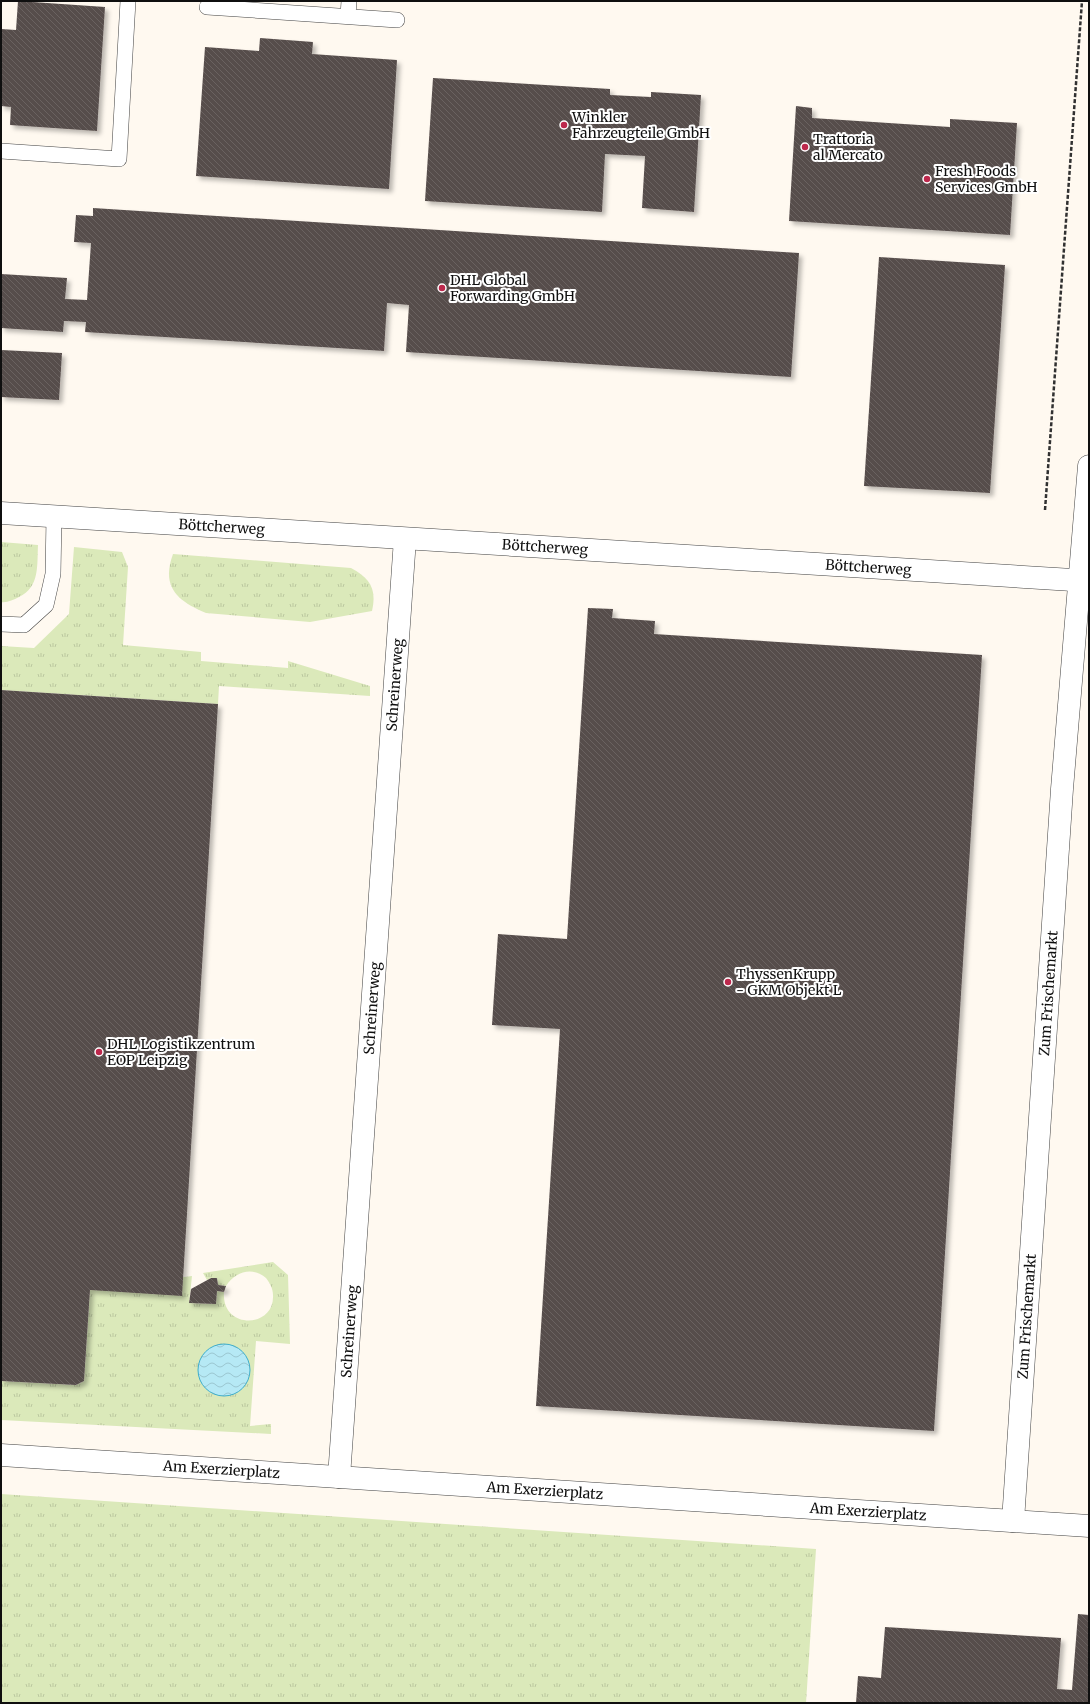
<svg xmlns="http://www.w3.org/2000/svg" width="1090" height="1704" viewBox="0 0 1090 1704" font-family="Merriweather,serif">
  <style>
    .grass { fill: url(#grass-tufts) }
    .water { fill: url(#water-waves); stroke: #3eadcb }
    .building { fill: url(#building-back-hatch); filter: url(#shadow) }
    .lines { fill: none; stroke-linecap: round; stroke-linejoin: round }
    .service-casing { stroke: #424242; stroke-width: 16 }
    .minor-casing { stroke: #424242; stroke-width: 23 }
    .path { stroke: #313131; stroke-width: 2.5; stroke-dasharray: 4 2; stroke-linecap: butt }
    .service { stroke: #fff; stroke-width: 15 }
    .minor { stroke: #fff; stroke-width: 22 }
    .poi-dot { fill: #bd284c; stroke: #fff; stroke-width: 1.5 }
    .labels { text-anchor: middle; dominant-baseline: central; stroke-width: 4; stroke-linejoin: round; paint-order: stroke }
    .poi-label { font-size: 14px; fill: #0f0f0f; stroke: #fff; text-anchor: start }
    .street-label { font-size: 14px; fill: #0f0f0f; stroke: #fff }
  </style>
  <defs>
    <pattern id="grass-tufts" width="24" height="20" patternUnits="userSpaceOnUse"><rect width="24" height="20" fill="#dbe9ba"/><path d="M3 7l-1-3M5 7V3M7 7l1-3M15 17l-1-3M17 17v-4M19 17l1-3" fill="none" stroke="#bbc79f"/></pattern>
    <pattern id="water-waves" width="16" height="10" patternUnits="userSpaceOnUse"><rect width="16" height="10" fill="#b6e9f5"/><path d="M0 5q4-4 8 0t8 0" fill="none" stroke="#9bc7d1"/></pattern>
    <pattern id="building-back-hatch" width="6" height="6" patternUnits="userSpaceOnUse"><rect width="6" height="6" fill="#574d4b"/><path d="M-1 5l2 2M0 0l6 6M5-1l2 2" fill="none" stroke="#6a6261"/></pattern>
    <filter id="shadow"><feDropShadow dx="3.5" dy="3.5" stdDeviation="2" flood-color="#0004"/></filter>
  </defs>
  <rect width="100%" height="100%" fill="#fff9f0"/>
  <!-- grass -->
  <g class="grass">
    <path d="M 1,542 L 38,545 C 37,565 40,587 19,597 C 13,600 7,603 1,602 Z"/>
    <path d="M 74,547 L 122,552 L 128,567 L 123,645 L 201,652 L 201,661 L 288,668 L 288,661 L 370,686 L 370,696 L 219,686 L 218,704 L 1,690 L 1,646 L 34,648 L 69,614 Z"/>
    <path d="M 173,554 L 351,568 C 370,578 377,589 372,611 L 310,622 L 206,613 C 177,601 161,587 173,554 Z"/>
    <path d="M 273,1262 L 288,1275 L 290,1344 L 256,1341 L 250,1426 L 271,1424 L 271,1434 L 1,1420 L 1,1381 L 76,1385 L 84,1381 L 90,1290 L 192,1276 L 189,1303 L 216,1304 L 217,1291 L 224,1292 C 221,1330 275,1329 273,1295 C 273,1289 270,1283 266,1278 C 252,1266 235,1272 226,1286 L 218,1285 L 217,1278 L 211,1278 L 207,1280 L 203,1273 Z"/>
    <path d="M 1,1494 L 816,1549 L 806,1703 L 1,1703 Z"/>
  </g>
  <!-- water -->
  <circle class="water" cx="224" cy="1370" r="26"/>
  <!-- building -->
  <g class="building">
    <path d="M 18,1 L 105,7 L 97,131 L 10,125 L 11,107 L 1,106 L 1,29 L 16,30 Z"/>
    <path d="M 260,38 L 313,42 L 312,54 L 397,60 L 389,189 L 196,176 L 205,47 L 259,51 Z"/>
    <path d="M 433,78 L 610,89 L 610,95 L 651,97 L 651,92 L 701,95 L 694,212 L 642,208 L 645,156 L 605,154 L 602,212 L 425,201 Z"/>
    <path d="M 796,106 L 812,108 L 812,118 L 950,127 L 950,119 L 1017,123 L 1010,235 L 789,221 Z"/>
    <path d="M 93,208 L 799,253 L 791,377 L 406,352 L 409,305 L 387,303 L 384,351 L 85,332 L 86,322 L 64,321 L 63,332 L 1,328 L 1,274 L 67,278 L 65,299 L 87,300 L 91,243 L 74,242 L 76,215 L 93,216 Z"/>
    <path d="M 879,257 L 1005,265 L 990,493 L 864,486 Z"/>
    <path d="M 1,350 L 62,353 L 59,400 L 1,397 Z"/>
    <path d="M 588,608 L 613,609 L 612,618 L 655,621 L 654,634 L 982,655 L 934,1431 L 536,1406 L 560,1029 L 492,1025 L 498,934 L 567,939 Z"/>
    <path d="M 1,690 L 218,704 L 182,1296 L 90,1290 L 84,1381 L 76,1385 L 1,1381 Z"/>
    <path d="M 211,1278 L 217,1278 L 218,1285 L 226,1286 L 224,1292 L 217,1291 L 216,1304 L 189,1303 L 191,1289 Z"/>
    <path d="M 1078,1614 L 1089,1615 L 1089,1703 L 856,1703 L 858,1676 L 881,1678 L 885,1627 L 1061,1638 L 1057,1689 L 1072,1690 Z"/>
  </g>
  <g class="lines">
    <!-- service casing -->
    <g class="service-casing">
      <g id="service">
        <path d="M 207,7 L 397,20"/>
        <path d="M 348,16 L 349,1"/>
        <path d="M 1,151 L 119,159 L 128,1"/>
        <path d="M 1,624 L 24,625 L 46,605 L 53,574 L 54,517"/>
      </g>
    </g>
    <!-- minor casing -->
    <g class="minor-casing">
      <g id="minor">
        <path id="s1" d="M 1,513 L 1089,581"/>
        <path id="s2" d="M 1,1455 L 1089,1526"/>
        <path id="s3" d="M 339,1477 L 405,539"/>
        <path id="s4" d="M 1013,1521 L 1062,789 L 1089,466"/>
      </g>
    </g>
    <!-- path -->
    <path class="path" d="M 1045,510 L 1082,1"/>
    <!-- service -->
    <use href="#service" class="service"/>
    <!-- minor -->
    <use href="#minor" class="minor"/>
  </g>
  <!-- markers -->
  <g class="poi-dot">
    <circle cx="564" cy="125" r="4"/>
    <circle cx="805" cy="147" r="4"/>
    <circle cx="927" cy="179" r="4"/>
    <circle cx="442" cy="288" r="4"/>
    <circle cx="728" cy="982" r="4"/>
    <circle cx="99" cy="1052" r="4"/>
  </g>
  <g class="labels">
    <!-- poi labels -->
    <g class="poi-label">
      <text x="572" y="117">Winkler<tspan x="572" dy="16">Fahrzeugteile GmbH</tspan></text>
      <text x="813" y="139">Trattoria<tspan x="813" dy="16">al Mercato</tspan></text>
      <text x="935" y="171">Fresh Foods<tspan x="935" dy="16">Services GmbH</tspan></text>
      <text x="450" y="280">DHL Global<tspan x="450" dy="16">Forwarding GmbH</tspan></text>
      <text x="736" y="974">ThyssenKrupp<tspan x="736" dy="16">- GKM Objekt L</tspan></text>
      <text x="107" y="1044">DHL Logistikzentrum<tspan x="107" dy="16">EOP Leipzig</tspan></text>
    </g>
    <!-- street labels -->
    <g class="street-label">
      <text stroke="none"><textPath href="#s1" startOffset="221">Böttcherweg</textPath></text>
      <text stroke="none"><textPath href="#s1" startOffset="545">Böttcherweg</textPath></text>
      <text stroke="none"><textPath href="#s1" startOffset="869">Böttcherweg</textPath></text>
      <text stroke="none"><textPath href="#s3" startOffset="794">Schreinerweg</textPath></text>
      <text stroke="none"><textPath href="#s4" startOffset="529">Zum Frischemarkt</textPath></text>
      <text stroke="none"><textPath href="#s3" startOffset="470">Schreinerweg</textPath></text>
      <text stroke="none"><textPath href="#s4" startOffset="205">Zum Frischemarkt</textPath></text>
      <text stroke="none"><textPath href="#s3" startOffset="146">Schreinerweg</textPath></text>
      <text stroke="none"><textPath href="#s2" startOffset="221">Am Exerzierplatz</textPath></text>
      <text stroke="none"><textPath href="#s2" startOffset="545">Am Exerzierplatz</textPath></text>
      <text stroke="none"><textPath href="#s2" startOffset="869">Am Exerzierplatz</textPath></text>
    </g>
  </g>
  <!-- border -->
  <rect width="1090" height="1704" fill="none" stroke="#0f0f0f" stroke-width="4"/>
</svg>
